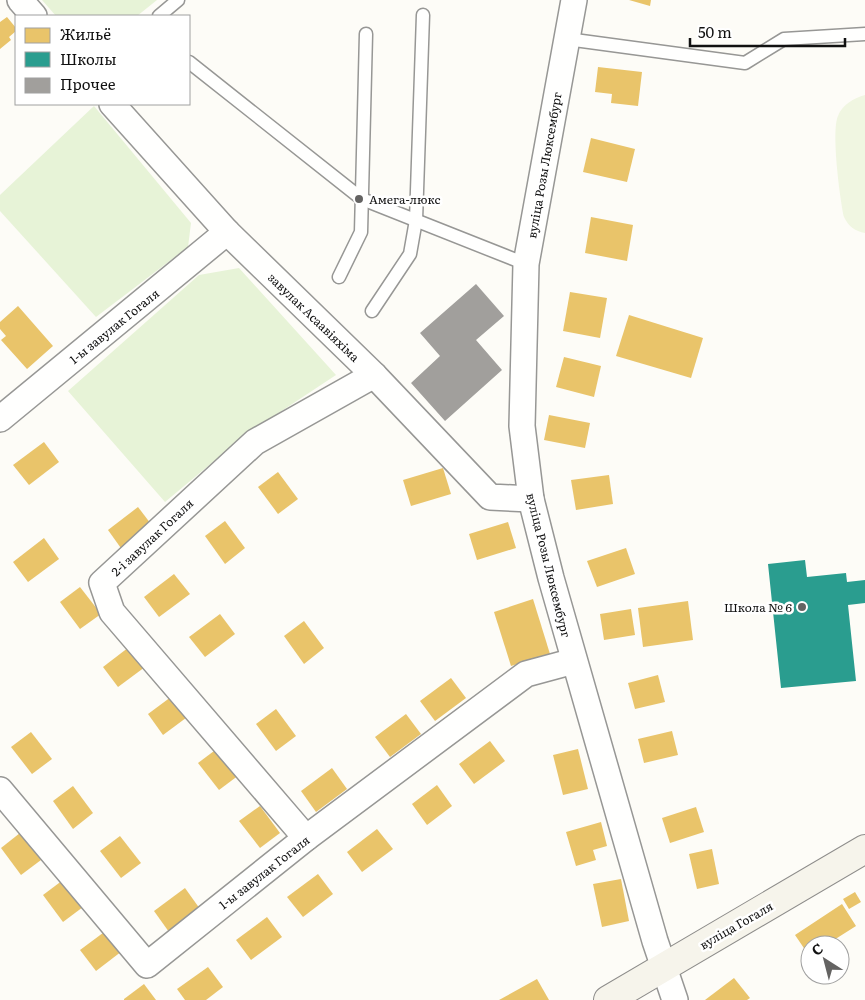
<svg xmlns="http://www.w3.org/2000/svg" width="865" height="1000" viewBox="0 0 865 1000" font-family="Literata,serif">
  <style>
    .green { fill: #e7f3d7 }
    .pitch { fill: #f0f6e1 }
    .homes { fill: #e9c46a }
    .schools { fill: #2a9d8f }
    .building { fill: #a19f9c }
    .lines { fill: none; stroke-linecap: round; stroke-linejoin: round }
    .service-casing { stroke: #979795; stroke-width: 15 }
    .minor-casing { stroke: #979795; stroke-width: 28 }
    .secondary-casing { stroke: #8e8d8b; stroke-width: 30 }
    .service { stroke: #fffffe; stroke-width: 12 }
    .minor { stroke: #fffffe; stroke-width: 25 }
    .secondary { stroke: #f6f4eb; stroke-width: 28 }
    .poi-dot { fill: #646362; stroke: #fff; stroke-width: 2 }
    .labels { text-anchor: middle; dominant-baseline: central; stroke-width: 5; stroke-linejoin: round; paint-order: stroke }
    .street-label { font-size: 12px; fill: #111; stroke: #fff }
    .poi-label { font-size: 12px; fill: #111; stroke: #fff; text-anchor: start }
  </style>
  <rect width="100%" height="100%" fill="#fdfcf7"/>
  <!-- green -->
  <g class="green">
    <path d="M 42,0 L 157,0 L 137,16 L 56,16 Z"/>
    <path d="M 94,106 L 191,223 L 188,247 L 96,317 L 0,211 L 0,195 Z"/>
    <path d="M 239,268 L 336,375 L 244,436 L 165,502 L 68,391 L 199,275 Z"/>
  </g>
  <!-- pitch -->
  <path class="pitch" d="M 865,95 L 865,233 C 855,231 849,227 844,217 C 840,199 831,131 838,116 C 842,105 854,98 865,95 Z"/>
  <!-- homes -->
  <g class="homes">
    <path d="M 629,0 L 651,0 L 650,6 Z"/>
    <path d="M 7,17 L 16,28 L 16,31 L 9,37 L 11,40 L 0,49 L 0,22 Z"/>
    <path d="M 598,67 L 642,72 L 638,106 L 611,103 L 612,94 L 595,92 Z"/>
    <path d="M 591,138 L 635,149 L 627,182 L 583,172 Z"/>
    <path d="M 591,217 L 633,225 L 627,261 L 585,253 Z"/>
    <path d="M 570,292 L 607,298 L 600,338 L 563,331 Z"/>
    <path d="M 18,306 L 53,346 L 27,369 L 1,340 L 6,336 L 0,329 L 0,322 Z"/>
    <path d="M 629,315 L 703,338 L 691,378 L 616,356 Z"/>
    <path d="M 564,357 L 601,366 L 594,397 L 556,387 Z"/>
    <path d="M 549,415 L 590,423 L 585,448 L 544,440 Z"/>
    <path d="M 44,442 L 59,462 L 29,485 L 13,465 Z"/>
    <path d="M 443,468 L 451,494 L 411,506 L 403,480 Z"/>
    <path d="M 278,472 L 298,499 L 278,514 L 258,487 Z"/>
    <path d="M 609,475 L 613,504 L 576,510 L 571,480 Z"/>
    <path d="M 138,507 L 154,528 L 123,551 L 108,530 Z"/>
    <path d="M 225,521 L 245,548 L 225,564 L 205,536 Z"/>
    <path d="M 508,522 L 516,548 L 477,560 L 469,534 Z"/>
    <path d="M 44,538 L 59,559 L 28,582 L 13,562 Z"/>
    <path d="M 626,548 L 635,574 L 597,587 L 587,561 Z"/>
    <path d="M 174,574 L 190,594 L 159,617 L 144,597 Z"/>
    <path d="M 80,587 L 101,614 L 80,629 L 60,602 Z"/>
    <path d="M 533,599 L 550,654 L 511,666 L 494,612 Z"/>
    <path d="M 688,601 L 693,640 L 643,647 L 638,608 Z"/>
    <path d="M 631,609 L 635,635 L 604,640 L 600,614 Z"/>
    <path d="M 220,614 L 235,634 L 205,657 L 189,637 Z"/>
    <path d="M 304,621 L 324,648 L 304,664 L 284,636 Z"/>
    <path d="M 133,644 L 149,664 L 118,687 L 103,667 Z"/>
    <path d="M 658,675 L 665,702 L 635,709 L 628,683 Z"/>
    <path d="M 451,678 L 466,698 L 435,721 L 420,701 Z"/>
    <path d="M 179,691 L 194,712 L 163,735 L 148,714 Z"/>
    <path d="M 276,709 L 296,736 L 276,751 L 256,724 Z"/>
    <path d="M 406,714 L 421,734 L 390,757 L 375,737 Z"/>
    <path d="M 672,731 L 678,755 L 644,763 L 638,739 Z"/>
    <path d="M 31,732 L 52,759 L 32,774 L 11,747 Z"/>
    <path d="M 490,741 L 505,761 L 474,784 L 459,764 Z"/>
    <path d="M 218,748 L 239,775 L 219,790 L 198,763 Z"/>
    <path d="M 578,749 L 588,789 L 563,795 L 553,755 Z"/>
    <path d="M 332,768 L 347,789 L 316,812 L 301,791 Z"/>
    <path d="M 437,785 L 452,806 L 427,825 L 412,804 Z"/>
    <path d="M 73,786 L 93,813 L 73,829 L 53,801 Z"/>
    <path d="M 260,806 L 280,833 L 260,848 L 239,821 Z"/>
    <path d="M 696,807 L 704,832 L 670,843 L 662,818 Z"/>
    <path d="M 601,822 L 607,846 L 593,850 L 596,860 L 576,866 L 566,832 Z"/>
    <path d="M 377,829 L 393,849 L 362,872 L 347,852 Z"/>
    <path d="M 20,833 L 41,860 L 21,875 L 1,848 Z"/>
    <path d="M 120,836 L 141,863 L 121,878 L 100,851 Z"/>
    <path d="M 712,849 L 719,884 L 697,889 L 689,854 Z"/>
    <path d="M 318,874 L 333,894 L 303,917 L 287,897 Z"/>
    <path d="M 621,879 L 629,921 L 602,927 L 593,884 Z"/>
    <path d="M 63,880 L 83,907 L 63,922 L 43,895 Z"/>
    <path d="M 185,888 L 200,909 L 169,932 L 154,911 Z"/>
    <path d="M 855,892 L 861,902 L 849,909 L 843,899 Z"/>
    <path d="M 842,904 L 856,926 L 826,945 L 810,945 L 810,957 L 795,935 Z"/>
    <path d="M 267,917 L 282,937 L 251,960 L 236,940 Z"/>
    <path d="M 111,927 L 126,948 L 96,971 L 80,950 Z"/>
    <path d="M 208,967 L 223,987 L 206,1000 L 185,1000 L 177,989 Z"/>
    <path d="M 734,978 L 750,998 L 747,1000 L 705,1000 Z"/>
    <path d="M 537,979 L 549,1000 L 499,1000 Z"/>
    <path d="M 144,984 L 156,1000 L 124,1000 L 124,999 Z"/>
  </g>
  <!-- schools -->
  <path class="schools" d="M 805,560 L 807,577 L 846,573 L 847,582 L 865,580 L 865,603 L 848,605 L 856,681 L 781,688 L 768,564 Z"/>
  <!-- building -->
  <path class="building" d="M 476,284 L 504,316 L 476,340 L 502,370 L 445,421 L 411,383 L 440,356 L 420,333 Z"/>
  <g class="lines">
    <!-- service casing -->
    <g class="service-casing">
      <g id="service">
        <path d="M 159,16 L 178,0"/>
        <path d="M 567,39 L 745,63 L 784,39 L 865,34"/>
        <path d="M 189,62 L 362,199 L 526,264"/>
        <path d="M 339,277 L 361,232 L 366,34"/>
        <path d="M 372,311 L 410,254 L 416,220 L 423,15"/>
      </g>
    </g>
    <!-- minor casing -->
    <g class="minor-casing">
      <g id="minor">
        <path d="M 20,0 L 34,16"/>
        <path d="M 574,0 L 526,264 L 522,426 L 531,499 L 551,578 L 655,941 L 675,1000"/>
        <path d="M 112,104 L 227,232 L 374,375 L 490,497 L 531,499"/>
        <path d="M 0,419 L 227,232"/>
        <path d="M 0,790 L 147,965 L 306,838 L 526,674 L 574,661"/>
        <path d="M 306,838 L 112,612 L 102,583 L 255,442 L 374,375"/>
      </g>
    </g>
    <!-- secondary casing -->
    <g class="secondary-casing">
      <path id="secondary" d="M 608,1000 L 865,849"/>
    </g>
    <!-- service -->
    <use href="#service" class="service"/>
    <!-- minor -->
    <use href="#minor" class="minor"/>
    <!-- secondary -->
    <use href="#secondary" class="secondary"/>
  </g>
  <!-- markers -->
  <g class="poi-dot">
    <circle cx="359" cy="199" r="5"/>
    <circle cx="802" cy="607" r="5"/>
  </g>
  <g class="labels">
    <!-- street labels -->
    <g class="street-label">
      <text transform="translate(544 165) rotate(-80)">вуліца Розы Люксембург</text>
      <text transform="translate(314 317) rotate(44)">завулак Асаавіяхіма</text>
      <text transform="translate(114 326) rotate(-39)">1-ы завулак Гогаля</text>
      <text transform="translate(152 537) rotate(-43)">2-і завулак Гогаля</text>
      <text transform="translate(549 565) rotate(76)">вуліца Розы Люксембург</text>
      <text transform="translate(264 872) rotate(-38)">1-ы завулак Гогаля</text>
      <text transform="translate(736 925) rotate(-30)">вуліца Гогаля</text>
    </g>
    <!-- poi labels -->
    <g class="poi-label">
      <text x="369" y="199">Амега-люкс</text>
      <text x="792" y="607" text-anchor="end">Школа № 6</text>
    </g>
  </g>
  <!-- legend -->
  <rect x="15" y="15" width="175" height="90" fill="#ffffff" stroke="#a0a0a0"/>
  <rect x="25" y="28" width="25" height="15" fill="#e9c46a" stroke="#a0a0a0"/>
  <text x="60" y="40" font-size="15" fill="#111111">Жильё</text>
  <rect x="25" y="52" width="25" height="15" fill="#2a9d8f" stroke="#a0a0a0"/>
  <text x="60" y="65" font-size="15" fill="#111111">Школы</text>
  <rect x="25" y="78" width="25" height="15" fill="#a19f9c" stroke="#a0a0a0"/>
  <text x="60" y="90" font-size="15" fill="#111111">Прочее</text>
  <!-- north arrow -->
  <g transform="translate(825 960) rotate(324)"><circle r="24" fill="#ffffff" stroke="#a0a0a0"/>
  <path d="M0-4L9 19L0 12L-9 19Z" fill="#646362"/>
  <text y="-8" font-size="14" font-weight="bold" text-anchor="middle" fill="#111111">С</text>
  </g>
  <!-- scale -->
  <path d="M690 38v8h155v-8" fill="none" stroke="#111111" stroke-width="2.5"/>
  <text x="698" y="38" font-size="15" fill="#111111" stroke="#ffffff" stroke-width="4" paint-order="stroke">50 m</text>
</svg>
